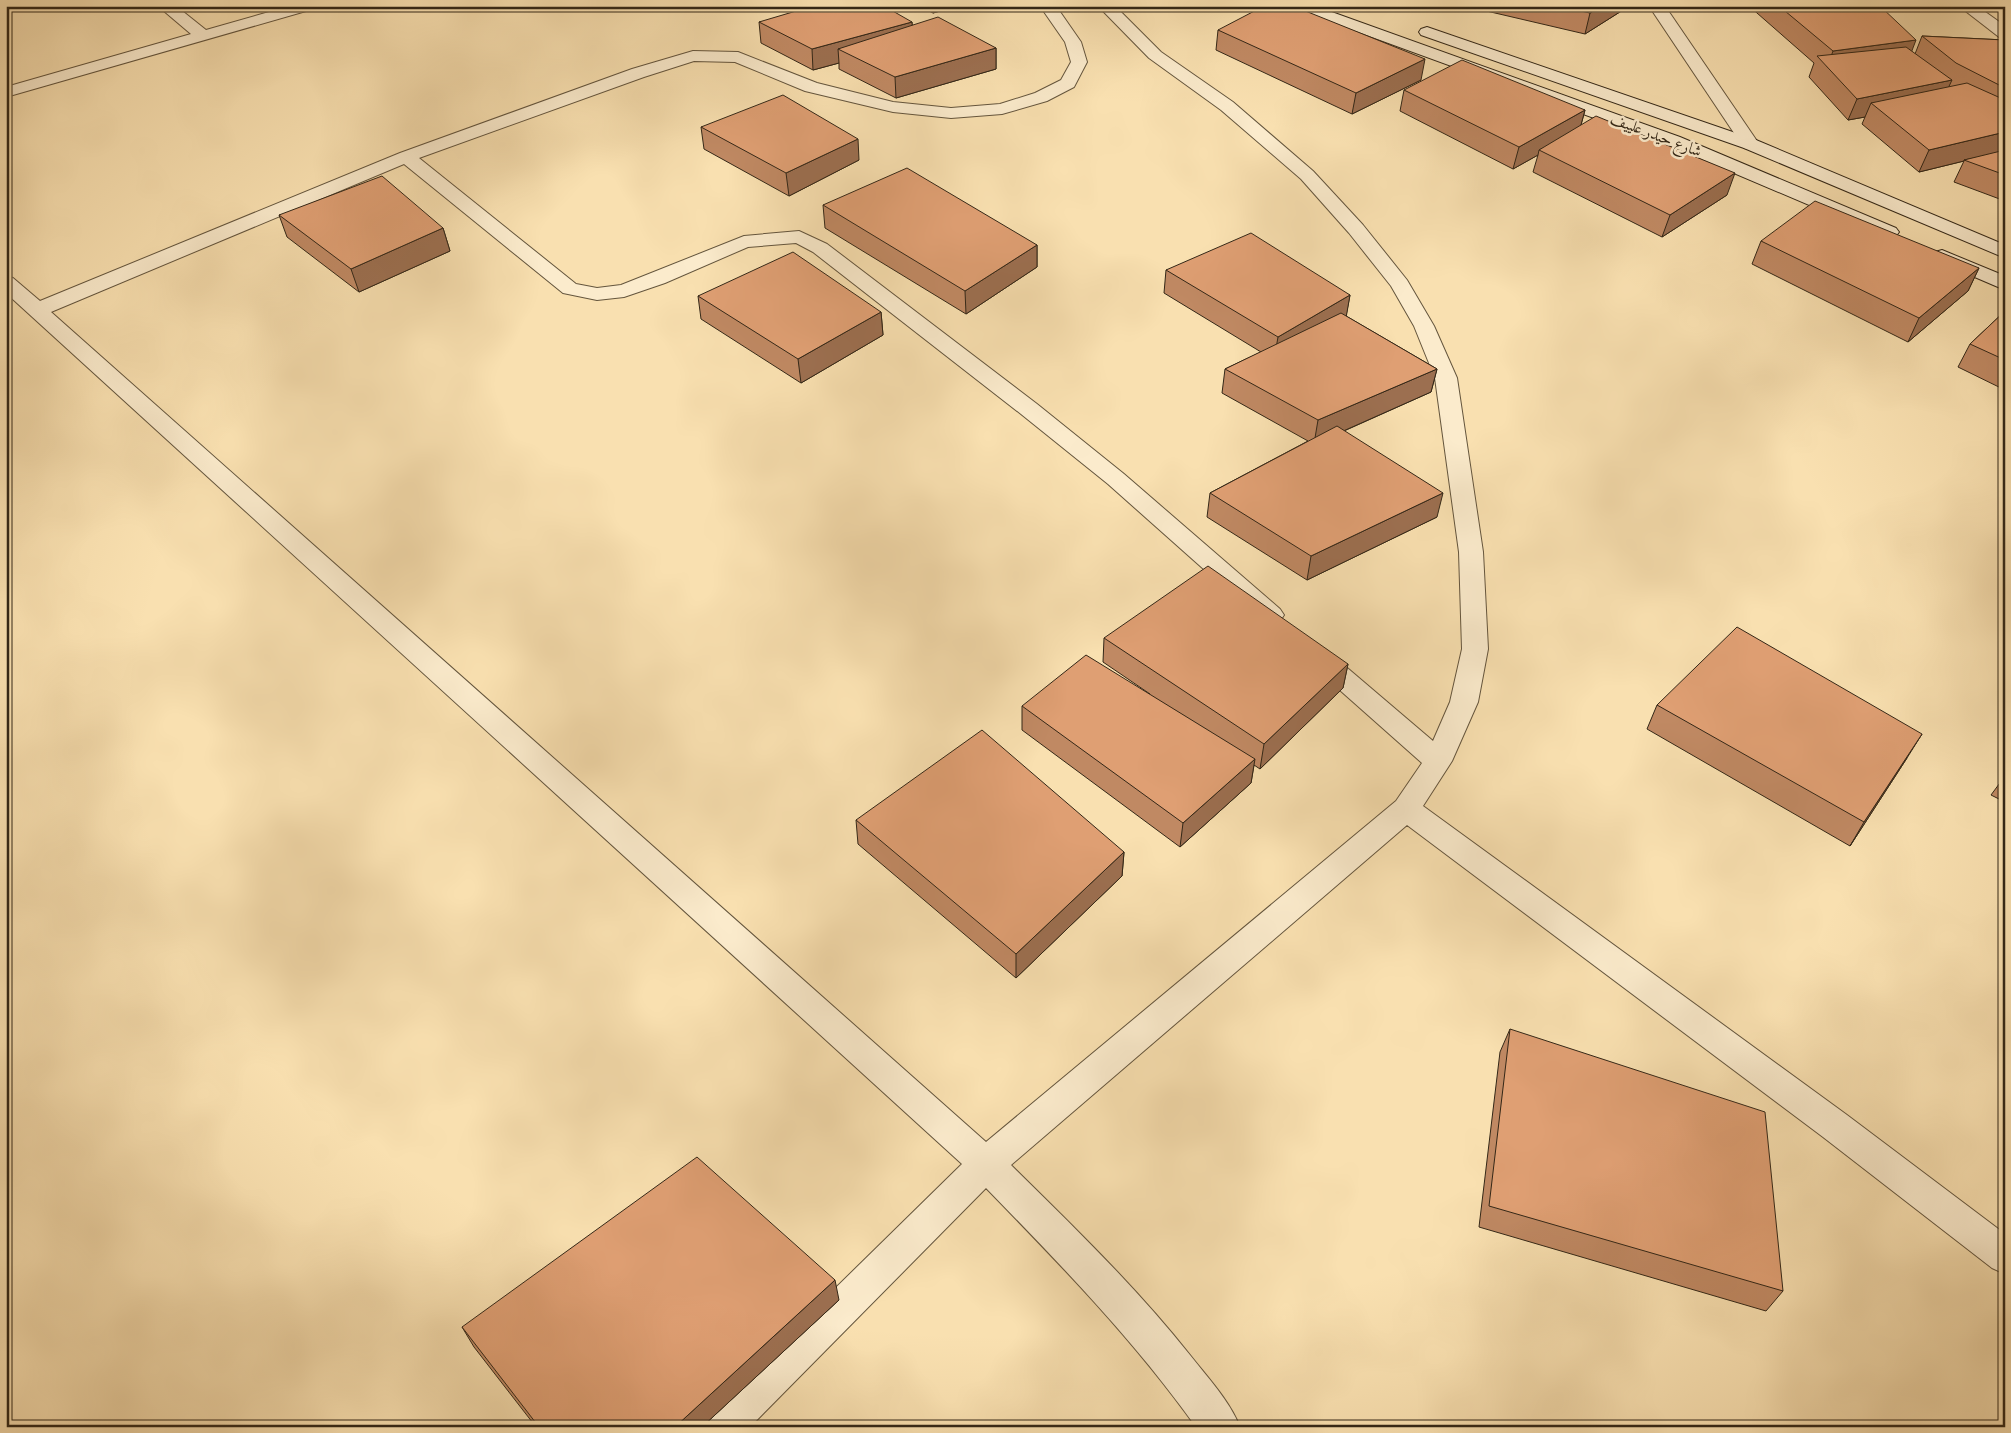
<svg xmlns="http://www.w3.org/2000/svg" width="2011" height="1433" viewBox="0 0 2011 1433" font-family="'IM FELL DW Pica',Amiri,serif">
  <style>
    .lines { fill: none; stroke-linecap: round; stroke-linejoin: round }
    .minor-casing { stroke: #64553d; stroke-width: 2 }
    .secondary-casing { stroke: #332717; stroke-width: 2 }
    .minor { fill: #fbebcc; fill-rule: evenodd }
    .secondary { fill: #fbebcc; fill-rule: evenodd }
    .wall { fill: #c08963; stroke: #332717 }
    .shaded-wall { fill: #9c6f50; stroke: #332717 }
    .building { fill: #df9f73; stroke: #332717 }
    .labels { text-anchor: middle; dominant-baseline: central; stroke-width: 5; stroke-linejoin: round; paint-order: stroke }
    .far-street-label { font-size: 16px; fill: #332717; stroke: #fbebcc }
  </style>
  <rect width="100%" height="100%" fill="#f9e0b0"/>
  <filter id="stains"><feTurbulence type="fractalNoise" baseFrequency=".004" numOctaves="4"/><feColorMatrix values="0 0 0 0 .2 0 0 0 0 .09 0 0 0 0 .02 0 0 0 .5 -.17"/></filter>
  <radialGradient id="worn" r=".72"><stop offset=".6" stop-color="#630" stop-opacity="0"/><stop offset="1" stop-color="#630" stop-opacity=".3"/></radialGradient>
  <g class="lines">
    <!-- minor casing -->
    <g class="minor-casing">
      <g id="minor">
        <path d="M 158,6 L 176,6 L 206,30 L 290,6 L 316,6 L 313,9 L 6,97 L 6,87 L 191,34 Z"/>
        <path d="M 1040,6 L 1056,6 L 1081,42 L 1087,62 L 1074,87 L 1047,101 L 1002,114 L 951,118 L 893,112 L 805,91 L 735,62 L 694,61 L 644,77 L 419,158 L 576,284 L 597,288 L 621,285 L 744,236 L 799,231 L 827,244 L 1037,404 L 1124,474 L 1280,609 L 1284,615 L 1280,621 L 1271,624 L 1262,621 L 1108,484 L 1021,414 L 813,252 L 796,243 L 748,247 L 665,283 L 624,297 L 597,300 L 563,293 L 404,164 L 51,312 L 986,1142 L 1396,801 L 1422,763 L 1307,661 L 1303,655 L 1307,649 L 1316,646 L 1325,649 L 1433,741 L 1450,702 L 1462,649 L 1459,552 L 1435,378 L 1414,326 L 1391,286 L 1349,233 L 1301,179 L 1221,110 L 1149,58 L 1098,6 L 1115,6 L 1161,52 L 1233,102 L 1313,171 L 1363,225 L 1407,280 L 1434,326 L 1457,378 L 1483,552 L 1488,649 L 1478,702 L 1452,761 L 1423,806 L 1847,1115 L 2005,1234 L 2005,1274 L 1992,1268 L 1823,1137 L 1407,825 L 1011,1165 C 1073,1226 1136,1287 1190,1355 C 1208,1378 1229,1400 1240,1427 L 1196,1427 C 1134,1340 1060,1264 986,1188 L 750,1427 L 702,1427 L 708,1413 L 962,1164 L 6,293 L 6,276 L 13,278 L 40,301 L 400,153 L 632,69 L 693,51 L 738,52 L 817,83 L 893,102 L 951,108 L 1000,104 L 1035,93 L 1061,80 L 1071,62 L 1065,42 Z"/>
        <path d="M 1649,6 L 1665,6 L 1759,144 L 1756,148 L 1750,149 L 1744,148 Z"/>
        <path d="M 1959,6 L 1977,6 L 2005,26 L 2005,39 L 1999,37 Z"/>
      </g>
    </g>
    <!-- secondary casing -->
    <g class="secondary-casing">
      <g id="secondary">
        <path d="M 1292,6 L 1315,6 L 1680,137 L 1896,228 L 1899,232 L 1896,236 L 1889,238 L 1882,236 L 1668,145 L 1295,9 Z"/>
        <path d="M 1427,27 L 1756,140 L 2005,245 L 2005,258 L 1744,148 L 1421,35 L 1419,32 L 1421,29 Z"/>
        <path d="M 1942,250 L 2005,276 L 2005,290 L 1935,260 L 1932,256 L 1935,252 Z"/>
      </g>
    </g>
    <!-- minor -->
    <use href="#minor" class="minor"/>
    <!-- secondary -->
    <use href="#secondary" class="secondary"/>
  </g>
  <!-- wall -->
  <g class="wall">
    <path d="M 919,6 L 958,6 L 933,13 Z"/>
    <path d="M 1465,6 L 1624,6 L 1623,10 L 1585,34 Z"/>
    <path d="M 1749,6 L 1880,6 L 1911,51 L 1915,54 L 1922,36 L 2005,40 L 2005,201 L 1954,182 L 1964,161 L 1919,172 L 1862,124 L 1865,117 L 1848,120 L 1809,77 L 1814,63 Z"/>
    <path d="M 759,22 L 912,22 L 912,25 L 996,48 L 996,69 L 896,98 L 839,69 L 839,63 L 813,70 L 761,43 Z"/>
    <path d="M 1218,30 L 1421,80 L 1352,114 L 1216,50 Z"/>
    <path d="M 1404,90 L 1585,110 L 1581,125 L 1727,195 L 1662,237 L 1533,172 L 1538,155 L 1513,169 L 1400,111 Z"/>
    <path d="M 701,127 L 859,160 L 789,196 L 704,149 Z"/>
    <path d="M 823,205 L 1037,245 L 1037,267 L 966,314 L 825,228 Z"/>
    <path d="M 279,215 L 443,228 L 450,251 L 359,292 L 287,237 Z"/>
    <path d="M 1761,241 L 1979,268 L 1968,291 L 1908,342 L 1752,264 Z"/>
    <path d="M 1166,270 L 1350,295 L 1346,316 L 1437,369 L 1431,392 L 1344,431 L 1437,517 L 1307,580 L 1207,517 L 1210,493 L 1308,441 L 1222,393 L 1225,369 L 1261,352 L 1164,293 Z"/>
    <path d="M 698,296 L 881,312 L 883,335 L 801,383 L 701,319 Z"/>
    <path d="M 2005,311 L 2005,390 L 1958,367 L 1970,344 Z"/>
    <path d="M 1104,638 L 1348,664 L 1343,688 L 1260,769 L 1254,765 L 1251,783 L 1180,847 L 1022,730 L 1022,706 L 1150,694 L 1103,662 Z"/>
    <path d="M 1657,705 L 1907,758 L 1850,846 L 1647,729 Z"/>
    <path d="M 2005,776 L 2005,802 L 1991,795 Z"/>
    <path d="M 856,820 L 1124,852 L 1122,876 L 1016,978 L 858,844 Z"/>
    <path d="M 1510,1029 L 1783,1291 L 1766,1311 L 1479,1227 L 1500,1052 Z"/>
    <path d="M 839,1300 L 702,1427 L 536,1427 L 474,1347 L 462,1327 Z"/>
  </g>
  <!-- shaded-wall -->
  <g class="shaded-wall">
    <path d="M 933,6 L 958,6 L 933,13 Z"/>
    <path d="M 1602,6 L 1624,6 L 1623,10 L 1585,34 L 1590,13 Z"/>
    <path d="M 912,22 L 913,42 L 838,49 L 839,63 L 813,70 L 812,49 Z"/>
    <path d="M 1916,40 L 1908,61 L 1827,67 L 1833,51 Z"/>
    <path d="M 996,48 L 996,69 L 896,98 L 895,77 Z"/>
    <path d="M 1425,59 L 1421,80 L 1352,114 L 1356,93 Z"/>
    <path d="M 1952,80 L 1942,101 L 1871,103 L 1865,117 L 1848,120 L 1857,99 Z"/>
    <path d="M 1585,110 L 1579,132 L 1539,150 L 1538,155 L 1513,169 L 1519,147 Z"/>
    <path d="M 2005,132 L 2005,152 L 1964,160 L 1964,161 L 1919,172 L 1929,150 Z"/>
    <path d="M 858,139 L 859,160 L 789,196 L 786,173 Z"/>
    <path d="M 1735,173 L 1727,195 L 1662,237 L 1670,215 Z"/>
    <path d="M 443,228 L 450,251 L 359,292 L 351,269 Z"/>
    <path d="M 1037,245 L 1037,267 L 966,314 L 965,291 Z"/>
    <path d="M 1979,268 L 1968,291 L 1908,342 L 1919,318 Z"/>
    <path d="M 1350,295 L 1346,318 L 1274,360 L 1278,337 Z"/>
    <path d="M 881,312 L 883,335 L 801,383 L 798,359 Z"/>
    <path d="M 1437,369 L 1431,392 L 1314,444 L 1318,420 Z"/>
    <path d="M 1443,493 L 1437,517 L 1307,580 L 1311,556 Z"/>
    <path d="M 1348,664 L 1343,688 L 1260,769 L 1264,744 Z"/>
    <path d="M 1922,734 L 1907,758 L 1850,846 L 1864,822 Z"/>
    <path d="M 1255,759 L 1251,783 L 1180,847 L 1183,823 Z"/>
    <path d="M 1124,852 L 1122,876 L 1016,978 L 1016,954 Z"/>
    <path d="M 835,1280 L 839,1300 L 702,1427 L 675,1427 Z"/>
  </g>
  <!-- building -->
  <g class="building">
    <path d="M 813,6 L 884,6 L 912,22 L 812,49 L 759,22 Z"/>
    <path d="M 1264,6 L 1293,6 L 1425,59 L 1356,93 L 1218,30 Z"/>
    <path d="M 1558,6 L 1602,6 L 1590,13 Z"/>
    <path d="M 1779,6 L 1880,6 L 1916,40 L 1833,51 Z"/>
    <path d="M 938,17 L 996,48 L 895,77 L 838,49 Z"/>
    <path d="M 1922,36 L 2005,40 L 2005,88 L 1956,63 Z"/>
    <path d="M 1906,47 L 1952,80 L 1857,99 L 1817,56 Z"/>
    <path d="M 1462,60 L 1585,110 L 1519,147 L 1404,90 Z"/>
    <path d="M 1967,83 L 2005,100 L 2005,132 L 1929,150 L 1871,103 Z"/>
    <path d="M 783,95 L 858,139 L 786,173 L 701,127 Z"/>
    <path d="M 1596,116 L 1735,173 L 1670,215 L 1539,150 Z"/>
    <path d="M 2005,150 L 2005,175 L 1964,160 Z"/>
    <path d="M 907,168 L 1037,245 L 965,291 L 823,205 Z"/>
    <path d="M 382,176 L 443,228 L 351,269 L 279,215 Z"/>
    <path d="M 1815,201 L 1979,268 L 1919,318 L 1761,241 Z"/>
    <path d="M 1251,233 L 1350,295 L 1278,337 L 1166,270 Z"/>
    <path d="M 793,252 L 881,312 L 798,359 L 698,296 Z"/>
    <path d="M 2005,311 L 2005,360 L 1970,344 Z"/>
    <path d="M 1341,313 L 1437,369 L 1318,420 L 1225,369 Z"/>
    <path d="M 1337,426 L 1443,493 L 1311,556 L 1210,493 Z"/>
    <path d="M 1208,566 L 1348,664 L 1264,744 L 1104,638 Z"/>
    <path d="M 1737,627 L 1922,734 L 1864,822 L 1657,705 Z"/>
    <path d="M 1086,655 L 1255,759 L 1183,823 L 1022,706 Z"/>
    <path d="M 982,730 L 1124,852 L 1016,954 L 856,820 Z"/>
    <path d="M 1510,1029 L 1765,1112 L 1783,1291 L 1489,1206 Z"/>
    <path d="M 697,1157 L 835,1280 L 675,1427 L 539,1427 L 462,1327 Z"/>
  </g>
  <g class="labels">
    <!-- far-street labels -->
    <g class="far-street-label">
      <text transform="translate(1656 135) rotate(21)">شارع حيدر علييف</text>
    </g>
  </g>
  <!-- margin -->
  <rect width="2011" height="1433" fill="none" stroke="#f9e0b0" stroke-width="25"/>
  <rect x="8" y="8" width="1996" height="1418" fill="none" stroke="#332717" stroke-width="2.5"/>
  <rect x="12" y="12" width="1986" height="1408" fill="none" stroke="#332717"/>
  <rect width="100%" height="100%" filter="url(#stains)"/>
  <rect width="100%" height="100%" fill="url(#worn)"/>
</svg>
